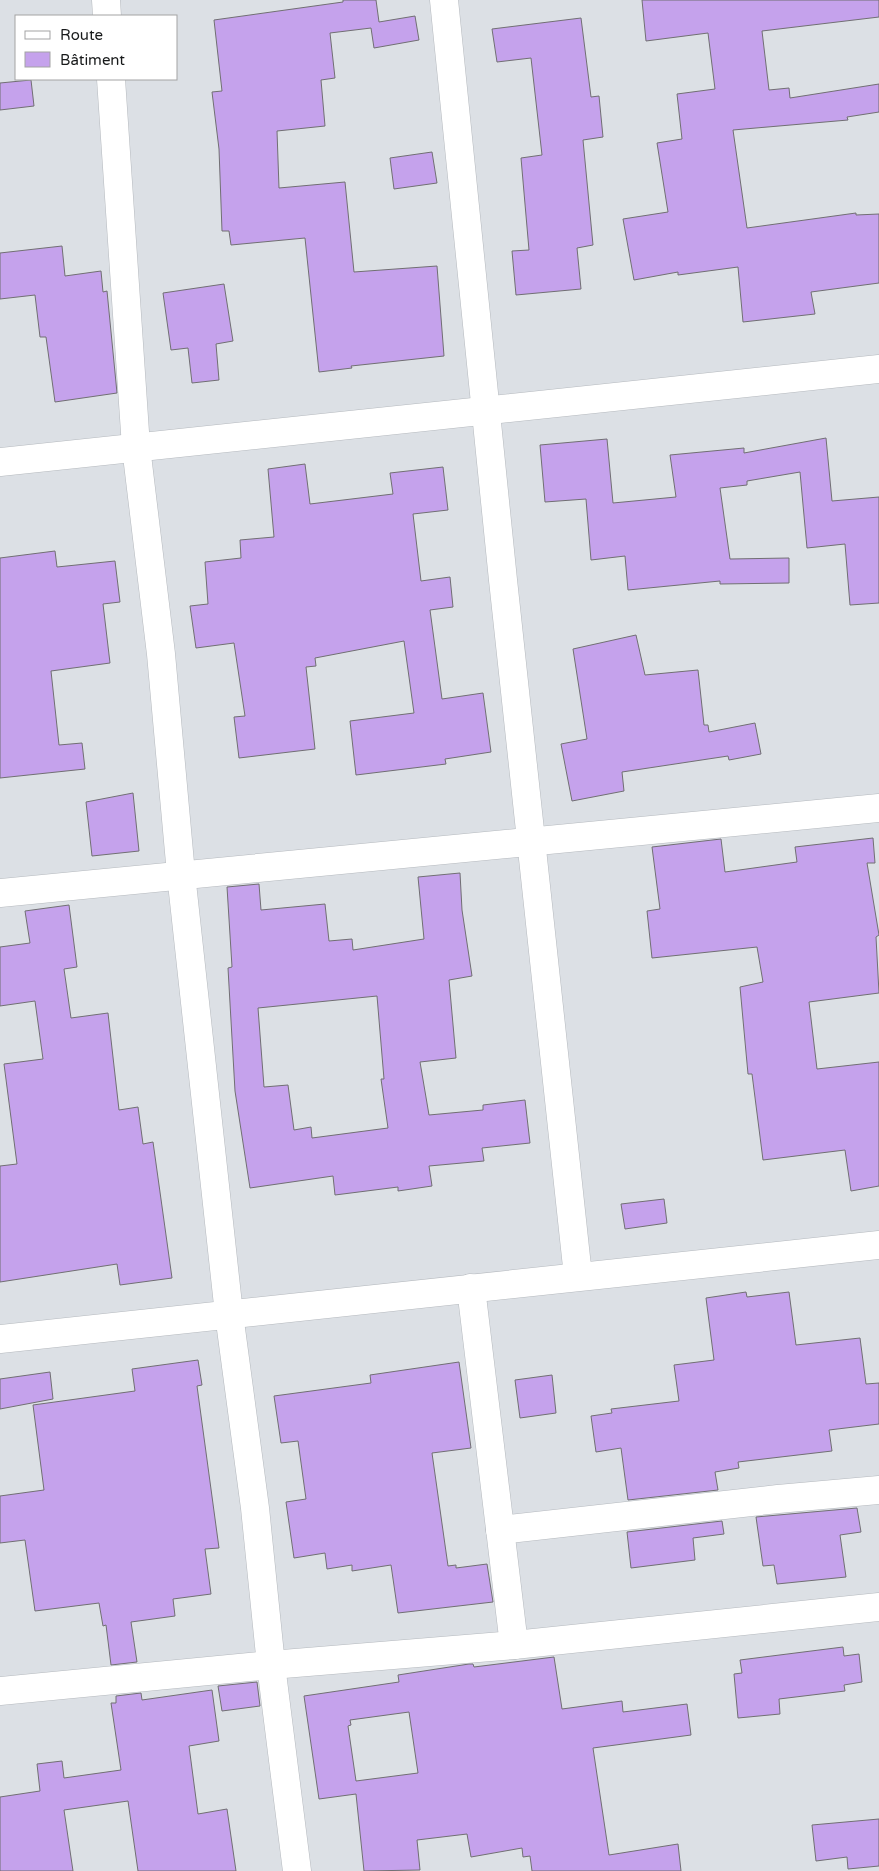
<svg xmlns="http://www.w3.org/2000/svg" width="879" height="1871" viewBox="0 0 879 1871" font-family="'Varela Round',sans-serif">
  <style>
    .building { fill: #c5a2ec; stroke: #716f73; fill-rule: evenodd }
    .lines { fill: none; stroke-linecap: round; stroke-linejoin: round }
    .street-casing { stroke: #b5b9be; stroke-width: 29 }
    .street { stroke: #fff; stroke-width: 28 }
  </style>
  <rect width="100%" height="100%" fill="#dce0e5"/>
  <!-- building -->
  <g class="building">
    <path d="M 343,0 L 376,0 L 379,22 L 415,16 L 419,40 L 374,48 L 371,28 L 330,33 L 335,78 L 321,80 L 325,126 L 277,131 L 279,188 L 345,182 L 354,272 L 437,266 L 444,356 L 351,366 L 352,368 L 319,372 L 305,238 L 231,245 L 229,231 L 222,231 L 219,149 L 212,92 L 222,91 L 214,20 L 343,2 Z"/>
    <path d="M 642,0 L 879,0 L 879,17 L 762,31 L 769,90 L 789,88 L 790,98 L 879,84 L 879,112 L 847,117 L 848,120 L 733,130 L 747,228 L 856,213 L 856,215 L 879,214 L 879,283 L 811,292 L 815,314 L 743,322 L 738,267 L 678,275 L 678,272 L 634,280 L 623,219 L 668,212 L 657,143 L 682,139 L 677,94 L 715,89 L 708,33 L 646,41 Z"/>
    <path d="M 581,18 L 591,97 L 599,96 L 603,137 L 583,140 L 593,245 L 577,248 L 581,289 L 516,295 L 512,251 L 529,250 L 521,158 L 542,155 L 531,58 L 497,62 L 492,29 Z"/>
    <path d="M 31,80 L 34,106 L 0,110 L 0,83 Z"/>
    <path d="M 432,152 L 437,183 L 394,189 L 390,158 Z"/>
    <path d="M 62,246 L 65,276 L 101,271 L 103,292 L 107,291 L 117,393 L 55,402 L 46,337 L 40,337 L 35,295 L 0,299 L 0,253 Z"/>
    <path d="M 224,284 L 233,341 L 216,344 L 219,380 L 192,383 L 188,348 L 171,350 L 163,293 Z"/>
    <path d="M 826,438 L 832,501 L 879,497 L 879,603 L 850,605 L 845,544 L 807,548 L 800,472 L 747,481 L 747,485 L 720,488 L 730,559 L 789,558 L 789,583 L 720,584 L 720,581 L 628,590 L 625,556 L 591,560 L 586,499 L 545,502 L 540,445 L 607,439 L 613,503 L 676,497 L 670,455 L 744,448 L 744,453 Z"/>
    <path d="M 305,464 L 310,504 L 393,494 L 390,473 L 443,467 L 448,510 L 413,514 L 421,581 L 450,577 L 453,607 L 430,610 L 442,699 L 483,693 L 491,752 L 445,759 L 446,764 L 356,775 L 350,721 L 414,713 L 404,641 L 315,658 L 316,666 L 306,667 L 315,749 L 239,758 L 234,717 L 245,716 L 234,643 L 196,648 L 190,606 L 208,604 L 205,562 L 241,558 L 240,540 L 274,537 L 268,469 Z"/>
    <path d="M 55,551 L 57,567 L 115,561 L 120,602 L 103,604 L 110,663 L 51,671 L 59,745 L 82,743 L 85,769 L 0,778 L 0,558 Z"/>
    <path d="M 636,635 L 645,675 L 698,670 L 704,725 L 708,725 L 709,732 L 755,723 L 761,754 L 729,760 L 728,756 L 622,772 L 624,791 L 572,801 L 561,744 L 587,739 L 573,649 Z"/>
    <path d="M 133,793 L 139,851 L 92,856 L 86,802 Z"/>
    <path d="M 873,838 L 875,863 L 867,863 L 879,935 L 876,937 L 879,993 L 809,1002 L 817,1069 L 879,1062 L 879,1186 L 851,1191 L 845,1150 L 763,1160 L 752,1074 L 748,1074 L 740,987 L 763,982 L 757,947 L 652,958 L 647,911 L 660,909 L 652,847 L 721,839 L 725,872 L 797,862 L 795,847 Z"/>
    <path d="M 460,873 L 462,910 L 472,976 L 449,980 L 456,1058 L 420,1062 L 429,1115 L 483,1110 L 483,1105 L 525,1100 L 530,1143 L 482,1148 L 484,1161 L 429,1166 L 432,1186 L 398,1191 L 398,1187 L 335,1195 L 333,1176 L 250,1188 L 235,1091 L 228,968 L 232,967 L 227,887 L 259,884 L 261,910 L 325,904 L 329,941 L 352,939 L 353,950 L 424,939 L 418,877 ZM 377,996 L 384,1079 L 381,1079 L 388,1128 L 312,1138 L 311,1127 L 294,1130 L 288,1085 L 264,1087 L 258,1008 Z"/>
    <path d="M 69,905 L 77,967 L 64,969 L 71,1018 L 108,1013 L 119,1110 L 138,1107 L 143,1144 L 153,1142 L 172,1278 L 120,1285 L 117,1264 L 0,1282 L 0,1166 L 17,1164 L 4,1064 L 43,1059 L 35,1001 L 0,1006 L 0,947 L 30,943 L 25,911 Z"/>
    <path d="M 664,1199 L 667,1223 L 625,1229 L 621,1204 Z"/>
    <path d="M 746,1292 L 747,1297 L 789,1292 L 796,1345 L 860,1338 L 866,1384 L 879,1383 L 879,1424 L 829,1430 L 832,1451 L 738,1462 L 739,1468 L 715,1472 L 718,1490 L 628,1500 L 621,1448 L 596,1452 L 591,1416 L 612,1413 L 611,1409 L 679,1401 L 674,1365 L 714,1360 L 706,1298 Z"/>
    <path d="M 198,1360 L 202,1385 L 197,1386 L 219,1548 L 205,1549 L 211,1594 L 173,1599 L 175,1616 L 131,1622 L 137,1662 L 111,1665 L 106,1625 L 103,1626 L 99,1603 L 35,1611 L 25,1540 L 0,1543 L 0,1496 L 44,1490 L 33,1405 L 135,1391 L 132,1369 Z"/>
    <path d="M 459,1362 L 471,1448 L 432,1453 L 448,1566 L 456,1565 L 456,1568 L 487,1564 L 493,1602 L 398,1613 L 391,1565 L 352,1571 L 352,1565 L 327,1569 L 325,1553 L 294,1558 L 286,1502 L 306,1499 L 298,1441 L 281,1443 L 274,1396 L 371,1383 L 370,1375 Z"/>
    <path d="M 50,1372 L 53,1399 L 0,1409 L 0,1379 Z"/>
    <path d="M 552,1375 L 556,1413 L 520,1418 L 515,1380 Z"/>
    <path d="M 857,1508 L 861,1532 L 840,1535 L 846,1577 L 777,1584 L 774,1565 L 763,1566 L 756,1517 Z"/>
    <path d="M 722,1521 L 724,1534 L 693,1538 L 695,1560 L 631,1568 L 627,1532 Z"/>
    <path d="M 843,1647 L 844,1656 L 859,1654 L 862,1682 L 844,1685 L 845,1691 L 779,1699 L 780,1714 L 738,1718 L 734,1674 L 742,1673 L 740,1660 Z"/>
    <path d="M 554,1657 L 562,1709 L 622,1701 L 623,1712 L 687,1704 L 691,1735 L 593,1748 L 609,1855 L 678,1844 L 681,1871 L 532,1871 L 530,1856 L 523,1857 L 522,1848 L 471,1857 L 467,1834 L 417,1840 L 420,1870 L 364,1871 L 356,1794 L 319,1799 L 304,1696 L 399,1682 L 398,1675 L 469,1664 L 473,1664 L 474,1667 ZM 409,1712 L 418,1773 L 356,1781 L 348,1726 L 351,1725 L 350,1720 Z"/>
    <path d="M 257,1682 L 260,1706 L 222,1711 L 218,1686 Z"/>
    <path d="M 212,1690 L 219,1741 L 189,1746 L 198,1814 L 227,1809 L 236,1871 L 138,1871 L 128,1801 L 64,1810 L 73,1871 L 0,1871 L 0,1797 L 40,1791 L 37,1764 L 62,1761 L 64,1778 L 121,1770 L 111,1703 L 116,1703 L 116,1696 L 141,1693 L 142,1700 Z"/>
    <path d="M 879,1819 L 879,1866 L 848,1869 L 847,1857 L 816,1861 L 812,1825 Z"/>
  </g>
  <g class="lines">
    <!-- street casing -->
    <g class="street-casing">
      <g id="street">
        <path d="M 106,0 L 107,16"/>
        <path d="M 444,0 L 503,580 L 578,1276"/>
        <path d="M 111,79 L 136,447 L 161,654 L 181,874 L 229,1314 L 255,1508 L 271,1665 L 297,1871"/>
        <path d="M 0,462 L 879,369"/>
        <path d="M 0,893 L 879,808"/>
        <path d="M 471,1288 L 514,1645"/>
        <path d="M 0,1339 L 879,1245"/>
        <path d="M 500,1530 L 778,1499 L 879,1490"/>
        <path d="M 0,1691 L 271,1665 L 514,1645 L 879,1607"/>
      </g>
    </g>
    <!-- street -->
    <use href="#street" class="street"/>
  </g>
  <!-- legend -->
  <rect x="15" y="15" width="162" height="65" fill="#ffffff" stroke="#a3a3a4"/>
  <rect x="25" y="31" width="25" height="8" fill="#ffffff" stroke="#a3a3a4"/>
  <text x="60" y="40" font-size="15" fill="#181a1b">Route</text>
  <rect x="25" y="52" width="25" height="15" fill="#c5a2ec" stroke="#a3a3a4"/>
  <text x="60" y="65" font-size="15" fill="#181a1b">Bâtiment</text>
</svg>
